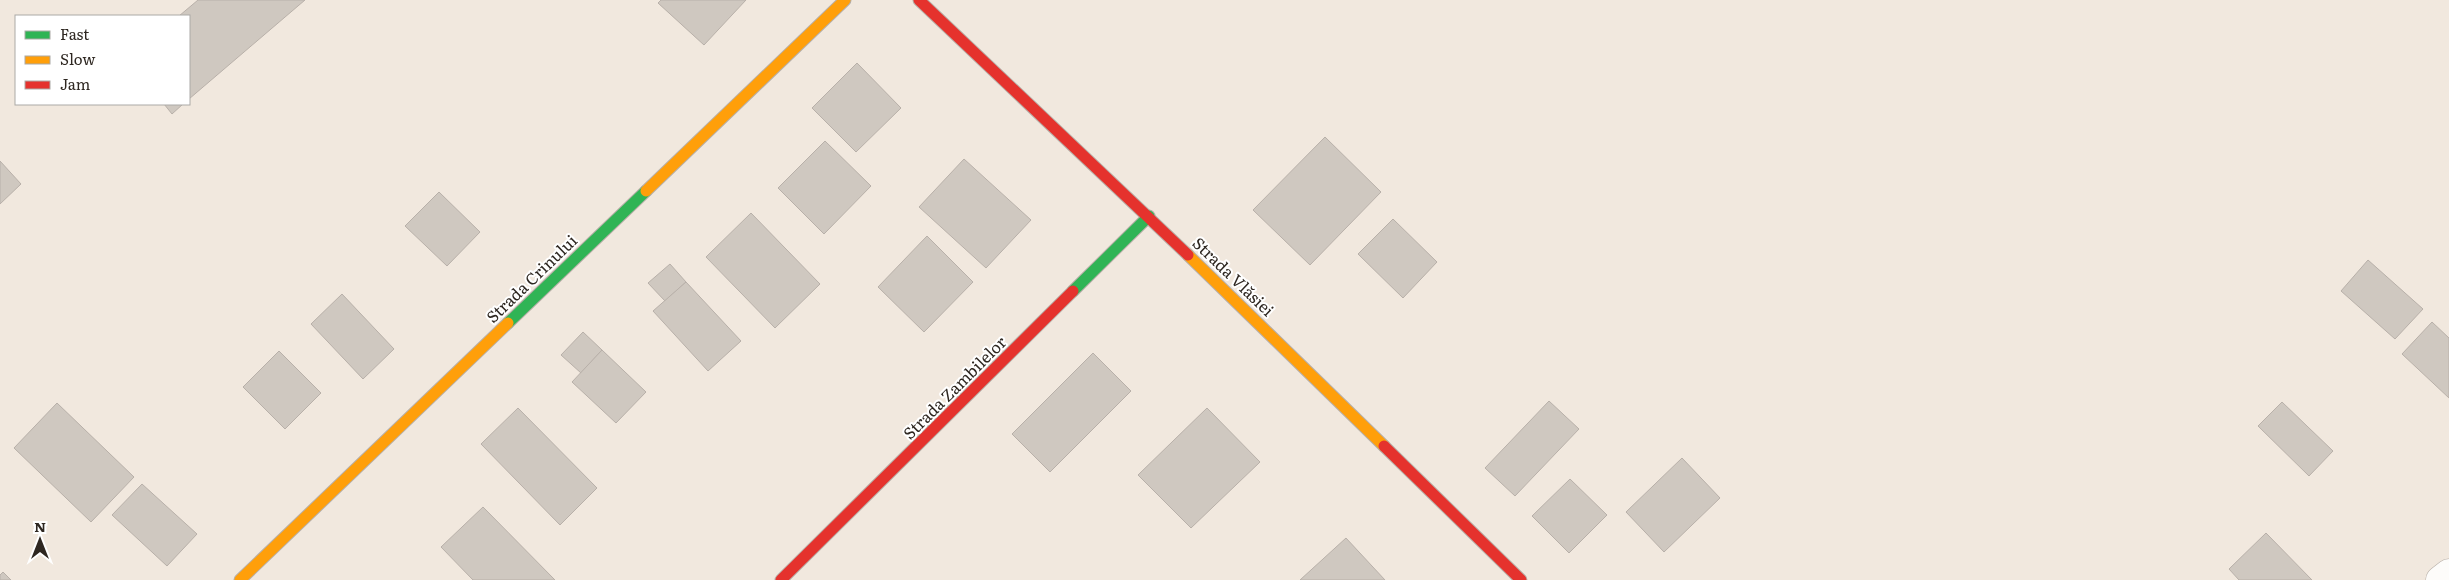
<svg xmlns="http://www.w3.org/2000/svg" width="2449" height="580" viewBox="0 0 2449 580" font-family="Literata,serif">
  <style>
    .building { fill: #cfc8c0; stroke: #b8b0a9 }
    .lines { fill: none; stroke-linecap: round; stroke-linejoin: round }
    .street-casing { stroke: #b7afa8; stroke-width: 29 }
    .fast-casing { stroke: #b7afa8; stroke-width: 13 }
    .slow-casing { stroke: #b7afa8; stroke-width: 13 }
    .jam-casing { stroke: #b7afa8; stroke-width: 13 }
    .street { stroke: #fdfcfa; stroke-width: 28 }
    .fast { stroke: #30b455; stroke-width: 11 }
    .slow { stroke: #ff9f0a; stroke-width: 11 }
    .jam { stroke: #e5322d; stroke-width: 11 }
    .labels { text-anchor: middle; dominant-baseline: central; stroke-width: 4; stroke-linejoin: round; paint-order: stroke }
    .street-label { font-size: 16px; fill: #2e2721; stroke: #fff }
  </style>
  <rect width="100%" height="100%" fill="#f1e8de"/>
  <!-- building -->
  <g class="building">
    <path d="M 198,0 L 305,0 L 189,99 L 189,16 L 179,16 Z"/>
    <path d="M 661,0 L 746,0 L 704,45 L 658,3 Z"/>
    <path d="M 857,63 L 901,108 L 856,152 L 812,108 Z"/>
    <path d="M 164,104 L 183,104 L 172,114 Z"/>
    <path d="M 1325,137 L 1381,192 L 1310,265 L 1253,210 Z"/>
    <path d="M 825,141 L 871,186 L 824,234 L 778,188 Z"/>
    <path d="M 964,159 L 1031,220 L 986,268 L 919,207 Z"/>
    <path d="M 0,161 L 21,184 L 0,204 Z"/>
    <path d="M 439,192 L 480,232 L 447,266 L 405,226 Z"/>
    <path d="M 751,213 L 820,284 L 775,328 L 706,257 Z"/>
    <path d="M 1393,219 L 1437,262 L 1403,298 L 1358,254 Z"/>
    <path d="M 927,236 L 973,282 L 924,332 L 878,287 Z"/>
    <path d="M 2368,260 L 2423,309 L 2395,339 L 2341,291 Z"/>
    <path d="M 670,264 L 686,282 L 665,301 L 648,283 Z"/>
    <path d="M 686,282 L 741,341 L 708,371 L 653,311 Z"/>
    <path d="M 342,294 L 394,349 L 363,379 L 311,324 Z"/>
    <path d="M 2432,322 L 2449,338 L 2449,398 L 2402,354 Z"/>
    <path d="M 583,332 L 602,350 L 581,373 L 561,355 Z"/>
    <path d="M 602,350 L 646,392 L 616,423 L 572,382 Z"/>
    <path d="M 279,351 L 321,393 L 285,429 L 243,387 Z"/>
    <path d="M 1093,353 L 1131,391 L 1050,472 L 1012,434 Z"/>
    <path d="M 1549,401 L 1579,429 L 1515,496 L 1485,468 Z"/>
    <path d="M 2282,402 L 2333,451 L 2309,476 L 2258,426 Z"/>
    <path d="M 57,403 L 134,477 L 91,522 L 14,448 Z"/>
    <path d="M 518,408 L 597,488 L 560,525 L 481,444 Z"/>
    <path d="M 1207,408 L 1260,462 L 1191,528 L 1138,475 Z"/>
    <path d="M 1682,458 L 1720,498 L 1664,552 L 1626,512 Z"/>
    <path d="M 1570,479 L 1607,515 L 1569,553 L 1532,516 Z"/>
    <path d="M 142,484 L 197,534 L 167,566 L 112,515 Z"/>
    <path d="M 483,507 L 555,580 L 473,580 L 441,547 Z"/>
    <path d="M 2266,533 L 2312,580 L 2239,580 L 2229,569 Z"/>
    <path d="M 1346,538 L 1385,580 L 1300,580 Z"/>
    <path d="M 3,572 L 11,580 L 0,580 L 0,575 Z"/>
  </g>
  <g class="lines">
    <!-- street casing -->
    <g class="street-casing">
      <path id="street" d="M 2440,580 L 2449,573"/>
    </g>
    <!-- fast casing -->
    <g class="fast-casing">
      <g id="fast">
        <path d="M 1073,291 L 1149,216"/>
        <path d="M 508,323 L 646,191"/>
      </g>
    </g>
    <!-- slow casing -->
    <g class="slow-casing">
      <g id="slow">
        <path d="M 646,191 L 845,0"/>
        <path d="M 1188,255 L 1384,446"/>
        <path d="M 240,580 L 508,323"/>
      </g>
    </g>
    <!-- jam casing -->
    <g class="jam-casing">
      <g id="jam">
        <path d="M 919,0 L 1188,255"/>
        <path d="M 1384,446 L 1521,580"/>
        <path d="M 781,580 L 1073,291"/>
      </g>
    </g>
    <!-- street -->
    <use href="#street" class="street"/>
    <!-- fast -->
    <use href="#fast" class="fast"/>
    <!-- slow -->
    <use href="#slow" class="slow"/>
    <!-- jam -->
    <use href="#jam" class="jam"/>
  </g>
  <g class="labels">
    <!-- street labels -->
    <g class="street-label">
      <text transform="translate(1234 276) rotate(44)">Strada Vlăsiei</text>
      <text transform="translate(531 278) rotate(-44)">Strada Crinului</text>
      <text transform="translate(954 387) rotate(-45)">Strada Zambilelor</text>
    </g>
  </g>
  <!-- legend -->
  <rect x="15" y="15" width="175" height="90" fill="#ffffff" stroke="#aba9a6"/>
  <rect x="25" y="31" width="25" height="8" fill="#30b455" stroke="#aba9a6"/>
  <text x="60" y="40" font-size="15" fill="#2e2721">Fast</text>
  <rect x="25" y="56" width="25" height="8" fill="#ff9f0a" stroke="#aba9a6"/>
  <text x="60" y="65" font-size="15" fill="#2e2721">Slow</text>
  <rect x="25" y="81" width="25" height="8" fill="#e5322d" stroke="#aba9a6"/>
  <text x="60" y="90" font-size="15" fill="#2e2721">Jam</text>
  <!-- north arrow -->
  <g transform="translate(40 540)" stroke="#ffffff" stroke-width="4" paint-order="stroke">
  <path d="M0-4L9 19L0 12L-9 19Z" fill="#2e2721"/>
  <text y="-8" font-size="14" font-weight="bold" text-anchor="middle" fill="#2e2721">N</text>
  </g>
</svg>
